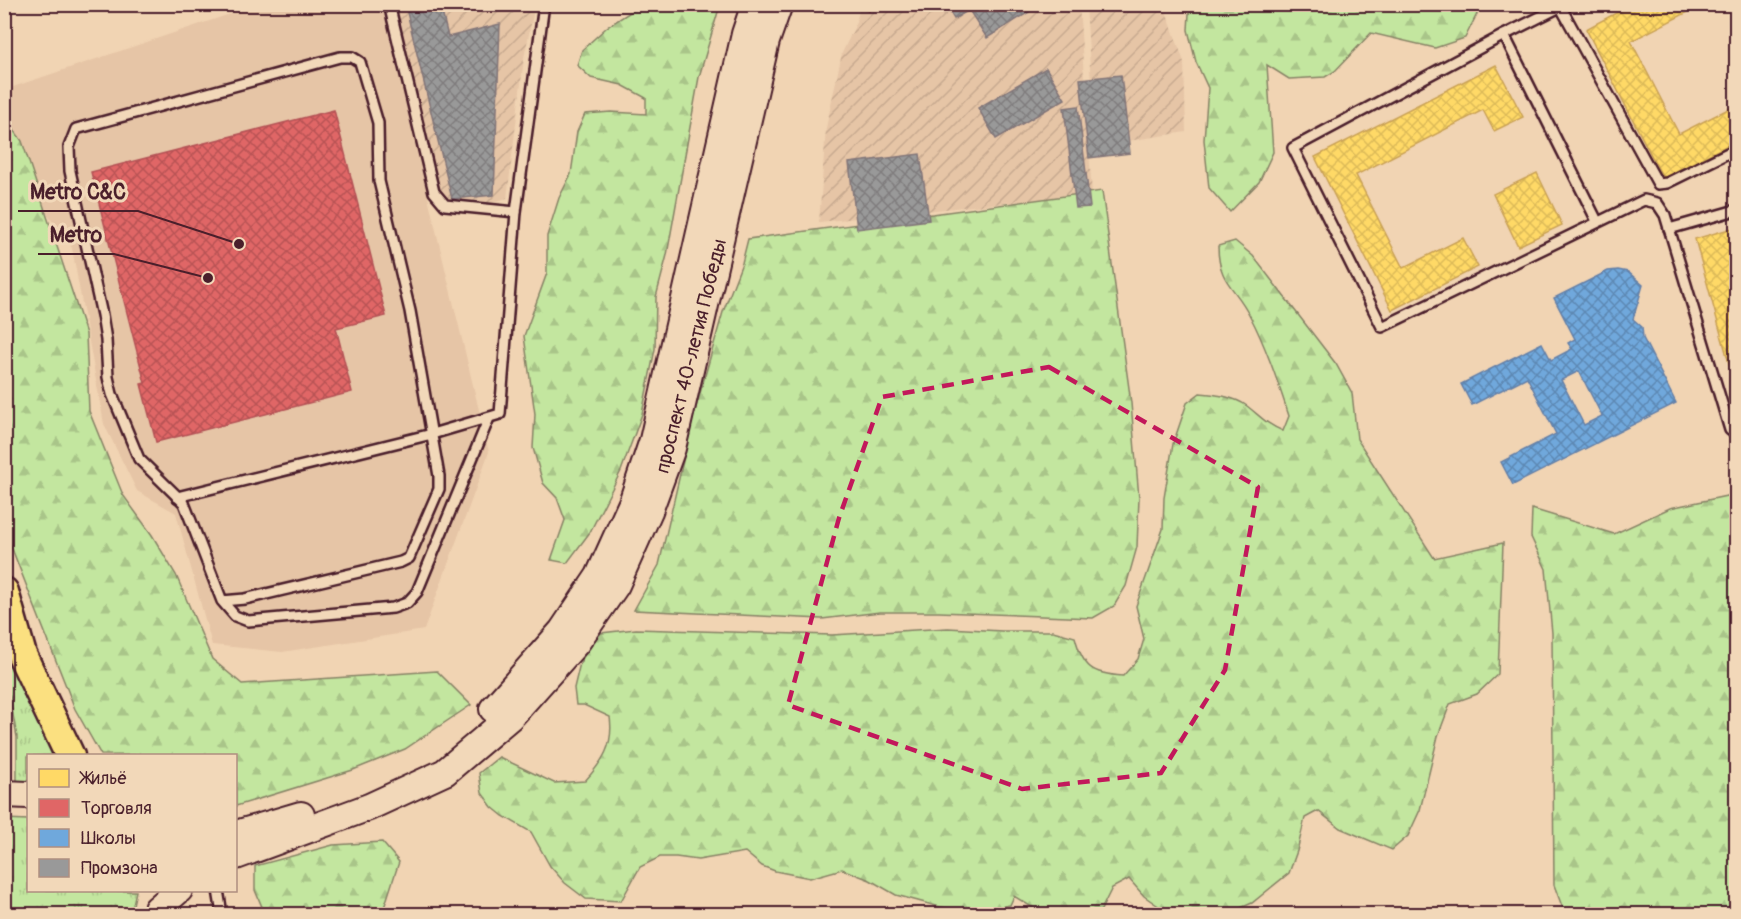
<svg xmlns="http://www.w3.org/2000/svg" width="1741" height="919" viewBox="0 0 1741 919" font-family="Pangolin,sans-serif">
  <style>
    .built { fill: #e6c5a6 }
    .industrial { fill: url(#industrial-furrows) }
    .grass { fill: url(#grass-tufts); stroke: #868265; stroke-width: 1.5 }
    .forest { fill: url(#forest-firs); stroke: #868265; stroke-width: 1.5 }
    .homes { fill: url(#homes-cross-hatch); stroke: #c9a154; stroke-width: 1.5 }
    .shops { fill: url(#shops-cross-hatch); stroke: #b35154; stroke-width: 1.5 }
    .schools { fill: url(#schools-cross-hatch); stroke: #647fa7; stroke-width: 1.5; fill-rule: evenodd }
    .industry { fill: url(#industry-cross-hatch); stroke: #817478; stroke-width: 1.5 }
    .lines { fill: none; stroke-linecap: round; stroke-linejoin: round }
    .service-casing { stroke: #4a1f2b; stroke-width: 14 }
    .secondary-casing { stroke: #4a1f2b; stroke-width: 30 }
    .primary-casing { stroke: #4a1f2b; stroke-width: 33 }
    .service { stroke: #f2d8b9; stroke-width: 9 }
    .secondary { stroke: #f2d8b9; stroke-width: 26 }
    .primary { stroke: #fbe080; stroke-width: 28 }
    .marked { fill: none; stroke: #c2185b; stroke-width: 4.5; stroke-dasharray: 12 8; stroke-linejoin: round }
    .labels { text-anchor: middle; dominant-baseline: central; stroke-width: 6; stroke-linejoin: round; paint-order: stroke }
    .street-label { font-size: 20px; fill: #4a1f2b; stroke: #f2d8b9 }
    .leader { fill: none; stroke: #4a1f2b; stroke-width: 2 }
    .callout-dot { fill: #4a1f2b; stroke: #f2d8b9; stroke-width: 2 }
    .callout-label { font-size: 21px; text-anchor: middle; font-weight: bold; fill: #4a1f2b; stroke: #f2d8b9; stroke-width: 6; stroke-linejoin: round; paint-order: stroke }
  </style>
  <defs>
    <pattern id="industrial-furrows" width="10" height="10" patternUnits="userSpaceOnUse" patternTransform="scale(1.5)"><rect width="10" height="10" fill="#e6c5a6"/><path d="M-1 1l2-2M0 10L10 0M9 11l2-2" fill="none" stroke="#c7a98f"/></pattern>
    <pattern id="grass-tufts" width="24" height="20" patternUnits="userSpaceOnUse" patternTransform="scale(1.5)"><rect width="24" height="20" fill="#c3e69f"/><path d="M3 7l-1-3M5 7V3M7 7l1-3M15 17l-1-3M17 17v-4M19 17l1-3" fill="none" stroke="#a9c589"/></pattern>
    <pattern id="forest-firs" width="22" height="20" patternUnits="userSpaceOnUse" patternTransform="scale(1.5)"><rect width="22" height="20" fill="#c3e69f"/><path d="M5 1l3.5 6h-7zM16 11l3.5 6h-7z" fill="#a9c589"/></pattern>
    <pattern id="homes-cross-hatch" width="8" height="8" patternUnits="userSpaceOnUse" patternTransform="scale(1.5)"><rect width="8" height="8" fill="#ffd966"/><path d="M0 0l8 8M0 8l8-8" fill="none" stroke="#dcba59"/></pattern>
    <pattern id="shops-cross-hatch" width="8" height="8" patternUnits="userSpaceOnUse" patternTransform="scale(1.5)"><rect width="8" height="8" fill="#e06666"/><path d="M0 0l8 8M0 8l8-8" fill="none" stroke="#b85354"/></pattern>
    <pattern id="schools-cross-hatch" width="8" height="8" patternUnits="userSpaceOnUse" patternTransform="scale(1.5)"><rect width="8" height="8" fill="#6fa8dc"/><path d="M0 0l8 8M0 8l8-8" fill="none" stroke="#5d88b3"/></pattern>
    <pattern id="industry-cross-hatch" width="8" height="8" patternUnits="userSpaceOnUse" patternTransform="scale(1.5)"><rect width="8" height="8" fill="#999"/><path d="M0 0l8 8M0 8l8-8" fill="none" stroke="#7f7c7d"/></pattern>
  </defs>
  <rect width="100%" height="100%" fill="#f1d4b3"/>
  <filter id="ink" filterUnits="userSpaceOnUse"><feTurbulence type="fractalNoise" baseFrequency=".0167" numOctaves="2"/><feDisplacementMap in="SourceGraphic" scale="12" xChannelSelector="R" yChannelSelector="G"/><feConvolveMatrix kernelMatrix="1 2 1 2 8 2 1 2 1" color-interpolation-filters="sRGB"/></filter>
  <g filter="url(#ink)">
    <!-- built -->
    <path class="built" d="M 257,5 L 382,5 L 489,452 L 424,630 L 282,652 L 212,645 L 176,513 L 137,491 L 104,424 L 72,248 L 5,157 L 4,90 Z"/>
    <!-- industrial -->
    <g class="industrial">
      <path d="M 385,5 L 535,5 L 524,58 L 507,198 L 462,212 L 438,191 Z"/>
      <path d="M 861,5 L 1079,5 L 1092,194 L 819,222 L 826,128 L 842,53 L 854,28 Z"/>
      <path d="M 1086,5 L 1164,5 L 1184,62 L 1186,132 L 1095,146 Z"/>
    </g>
    <!-- grass -->
    <g class="grass">
      <path d="M 4,617 L 62,755 L 28,756 L 28,782 L 17,781 L 17,737 L 5,671 Z"/>
      <path d="M 4,819 L 28,820 L 28,890 L 136,891 L 131,914 L 5,914 Z"/>
    </g>
    <!-- forest -->
    <g class="forest">
      <path d="M 1194,4 L 1475,4 L 1477,14 L 1465,38 L 1435,48 L 1371,33 L 1335,71 L 1325,77 L 1289,79 L 1267,65 L 1273,152 L 1259,182 L 1230,212 L 1209,188 L 1204,140 L 1208,88 L 1196,62 L 1188,30 L 1189,14 Z"/>
      <path d="M 641,5 L 720,5 L 699,77 L 667,255 L 656,297 L 655,349 L 642,414 L 621,471 L 590,532 L 567,563 L 551,560 L 565,520 L 557,498 L 543,483 L 533,448 L 535,414 L 524,336 L 547,273 L 547,236 L 559,198 L 571,174 L 577,132 L 585,114 L 611,112 L 646,114 L 646,98 L 622,85 L 591,78 L 577,65 L 582,50 L 607,27 Z"/>
      <path d="M 5,117 L 22,141 L 86,334 L 89,411 L 123,495 L 152,535 L 176,575 L 212,659 L 242,684 L 437,671 L 471,705 L 405,749 L 353,770 L 236,806 L 236,756 L 101,755 L 75,709 L 5,531 Z"/>
      <path d="M 1102,191 L 1131,403 L 1139,498 L 1137,547 L 1126,586 L 1114,606 L 1093,618 L 939,612 L 880,612 L 822,619 L 634,610 L 659,565 L 693,418 L 723,312 L 742,263 L 748,239 Z"/>
      <path d="M 1235,241 L 1253,256 L 1336,364 L 1352,393 L 1357,439 L 1434,558 L 1503,543 L 1498,674 L 1477,694 L 1450,704 L 1438,736 L 1420,810 L 1408,836 L 1392,850 L 1340,828 L 1318,811 L 1305,818 L 1297,851 L 1289,873 L 1252,903 L 1227,914 L 1170,914 L 1144,896 L 1129,879 L 1112,888 L 1099,914 L 1043,914 L 1014,896 L 1010,905 L 973,912 L 940,907 L 896,895 L 870,880 L 842,869 L 810,878 L 775,871 L 762,866 L 745,852 L 698,860 L 676,857 L 660,857 L 640,867 L 621,901 L 586,899 L 565,883 L 550,866 L 531,832 L 503,816 L 492,807 L 482,793 L 479,773 L 499,757 L 554,783 L 585,781 C 603,761 614,745 610,717 L 584,705 L 576,705 L 574,688 L 580,663 L 592,642 L 601,633 L 636,629 L 832,635 L 948,628 L 1002,631 L 1053,631 L 1075,637 C 1083,668 1092,674 1123,676 L 1138,659 L 1144,639 L 1136,606 L 1163,529 L 1164,498 L 1173,444 L 1187,403 L 1200,393 C 1216,395 1233,396 1247,406 C 1260,416 1266,424 1283,431 L 1289,416 C 1278,383 1266,346 1250,316 C 1236,287 1218,283 1218,246 Z"/>
      <path d="M 1736,494 L 1736,914 L 1565,914 L 1554,885 L 1552,633 L 1546,569 L 1531,537 L 1532,509 L 1614,534 L 1670,508 Z"/>
      <path d="M 382,842 L 399,862 L 382,914 L 265,914 L 255,890 L 255,866 L 333,845 Z"/>
    </g>
    <!-- homes -->
    <g class="homes">
      <path d="M 1633,4 L 1689,4 L 1692,10 L 1631,41 L 1679,134 L 1736,105 L 1736,141 L 1663,178 L 1586,29 Z"/>
      <path d="M 1496,65 L 1523,117 L 1494,131 L 1483,110 L 1356,175 L 1403,268 L 1463,238 L 1478,267 L 1392,310 L 1315,157 Z"/>
      <path d="M 1537,173 L 1562,225 L 1518,246 L 1493,194 Z"/>
      <path d="M 1736,227 L 1736,389 L 1695,239 Z"/>
    </g>
    <!-- shops -->
    <g class="shops">
      <path d="M 848,4 L 871,4 L 869,11 Z"/>
      <path d="M 334,110 L 386,316 L 336,328 L 352,392 L 156,442 L 141,384 L 145,383 L 91,172 Z"/>
    </g>
    <!-- schools -->
    <path class="schools" d="M 1618,270 L 1628,272 L 1643,285 L 1633,319 L 1642,327 L 1643,338 L 1676,403 L 1513,485 L 1501,462 L 1556,434 L 1527,377 L 1472,405 L 1461,384 L 1542,343 L 1551,360 L 1572,349 L 1568,343 L 1575,339 L 1554,298 L 1608,271 ZM 1579,371 L 1602,416 L 1584,425 L 1561,380 Z"/>
    <!-- industry -->
    <g class="industry">
      <path d="M 405,4 L 458,4 L 458,8 L 442,12 L 448,37 L 500,24 L 494,195 L 452,199 Z"/>
      <path d="M 945,4 L 1029,4 L 1026,7 L 1029,12 L 987,38 L 969,10 L 954,19 Z"/>
      <path d="M 1046,68 L 1065,99 L 996,139 L 978,108 Z"/>
      <path d="M 1121,75 L 1130,153 L 1089,158 L 1080,79 Z"/>
      <path d="M 1078,106 L 1090,207 L 1076,208 L 1064,108 Z"/>
      <path d="M 920,154 L 929,220 L 857,229 L 849,163 Z"/>
    </g>
    <g class="lines">
      <!-- service casing -->
      <g class="service-casing">
        <g id="service">
          <path d="M 389,4 L 434,192 L 445,205 L 516,212"/>
          <path d="M 1559,4 L 1658,184 L 1667,183 L 1736,149"/>
          <path d="M 1566,4 L 1504,35 L 1293,148 L 1382,327 L 1644,200 L 1657,203 L 1665,215 L 1730,430 L 1736,428"/>
          <path d="M 1504,35 L 1597,221"/>
          <path d="M 1669,229 L 1736,210"/>
          <path d="M 177,497 L 432,434 L 500,414 L 516,212 L 544,4"/>
          <path d="M 222,601 L 245,599 L 401,562 L 409,558 L 439,489 L 439,476 L 410,311 L 379,181 L 378,123 L 360,62 L 352,57 L 340,57 L 76,129 L 69,147 L 70,171 L 102,315 L 106,340 L 108,377 L 112,394 L 139,459 L 184,503 L 222,601 L 235,616 L 248,621 L 393,608 L 407,603 L 417,592 L 489,418"/>
          <path d="M 218,890 L 222,914"/>
        </g>
      </g>
      <!-- secondary casing -->
      <g class="secondary-casing">
        <g id="secondary">
          <path d="M 493,709 L 562,631 L 599,576 L 632,503 L 653,440 L 745,34 L 755,4"/>
          <path d="M 4,794 L 28,795"/>
          <path d="M 236,834 L 301,815"/>
          <path d="M 236,856 L 369,807 L 445,772 L 510,717 L 576,643 L 616,585 L 649,511 L 672,448 L 766,41 L 779,4"/>
          <path d="M 157,909 L 179,890"/>
        </g>
      </g>
      <!-- primary casing -->
      <g class="primary-casing">
        <path id="primary" d="M 4,592 L 22,655 L 70,756"/>
      </g>
      <!-- service -->
      <use href="#service" class="service"/>
      <!-- secondary -->
      <use href="#secondary" class="secondary"/>
      <!-- primary -->
      <use href="#primary" class="primary"/>
    </g>
  </g>
  <!-- marked area -->
  <path class="marked" d="M 1049,367 L 1258,487 L 1225,670 L 1161,773 L 1022,789 L 788,705 L 839,518 L 882,397 Z"/>
  <g class="labels">
    <!-- street labels -->
    <g class="street-label">
      <text transform="translate(691 356) rotate(-76)">проспект 40-летия Победы</text>
    </g>
  </g>
  <!-- callouts -->
  <path class="leader" d="M239 244L138 211H18M208 278L114 254H38"/>
  <g class="callout-dot">
    <circle cx="239" cy="244" r="6"/>
    <circle cx="208" cy="278" r="6"/>
  </g>
  <g class="callout-label">
    <text x="78" y="199">Metro C&amp;C</text>
    <text x="76" y="242">Metro</text>
  </g>
  <!-- margin -->
  <rect width="1741" height="919" fill="none" stroke="#f2d8b9" stroke-width="24"/>
  <rect x="12" y="12" width="1717" height="895" fill="none" stroke="#4a1f2b" stroke-width="2" filter="url(#ink)"/>
  <!-- legend -->
  <rect x="27" y="754" width="210" height="138" fill="#f2d8b9" stroke="#af8e80" stroke-width="1.5"/>
  <rect x="39" y="769" width="30" height="18" fill="#ffd966" stroke="#af8e80" stroke-width="1.5"/>
  <text x="81" y="784" font-size="18" fill="#4a1f2b">Жильё</text>
  <rect x="39" y="799" width="30" height="18" fill="#e06666" stroke="#af8e80" stroke-width="1.5"/>
  <text x="81" y="814" font-size="18" fill="#4a1f2b">Торговля</text>
  <rect x="39" y="829" width="30" height="18" fill="#6fa8dc" stroke="#af8e80" stroke-width="1.5"/>
  <text x="81" y="844" font-size="18" fill="#4a1f2b">Школы</text>
  <rect x="39" y="859" width="30" height="18" fill="#999999" stroke="#af8e80" stroke-width="1.5"/>
  <text x="81" y="874" font-size="18" fill="#4a1f2b">Промзона</text>
</svg>
